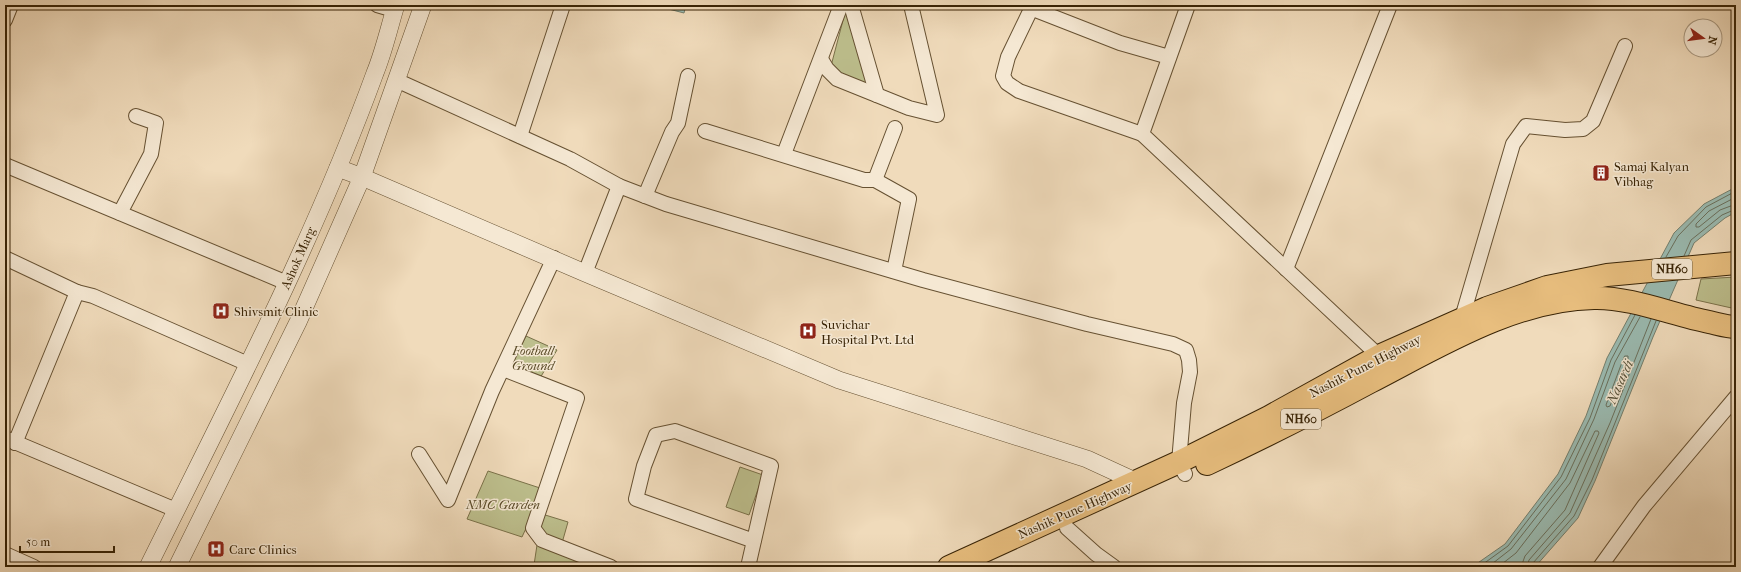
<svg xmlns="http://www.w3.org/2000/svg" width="1741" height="572" viewBox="0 0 1741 572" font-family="'IM FELL French Canon',serif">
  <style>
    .green { fill: #bdbf8d; stroke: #7a7149 }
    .water { fill: #9abbb2; stroke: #737e6d }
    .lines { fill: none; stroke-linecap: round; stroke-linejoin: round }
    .shore { stroke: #696f5c; stroke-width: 1 }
    .minor-casing { stroke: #665132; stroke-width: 16 }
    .tertiary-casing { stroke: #665132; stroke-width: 18 }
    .trunk-casing { stroke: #382305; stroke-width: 24 }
    .minor { stroke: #f5e8d3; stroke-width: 14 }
    .tertiary { stroke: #f5e8d3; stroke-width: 17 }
    .trunk { stroke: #e8be7e; stroke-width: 22 }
    .labels { text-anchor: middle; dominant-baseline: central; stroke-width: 3; stroke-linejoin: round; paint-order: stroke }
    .shield { fill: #f5e8d3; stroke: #715e43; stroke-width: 1 }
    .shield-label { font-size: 12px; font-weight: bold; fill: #382305 }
    .poi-label { font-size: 13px; fill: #382305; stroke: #f5e8d3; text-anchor: start }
    .street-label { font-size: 13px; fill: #382305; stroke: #f5e8d3 }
    .park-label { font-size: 13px; font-style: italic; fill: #594a27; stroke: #f5e8d3 }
    .water-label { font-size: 14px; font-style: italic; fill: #555139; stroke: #f5e8d3 }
  </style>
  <rect width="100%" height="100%" fill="#f0dbbb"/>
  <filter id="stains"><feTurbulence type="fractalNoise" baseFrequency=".005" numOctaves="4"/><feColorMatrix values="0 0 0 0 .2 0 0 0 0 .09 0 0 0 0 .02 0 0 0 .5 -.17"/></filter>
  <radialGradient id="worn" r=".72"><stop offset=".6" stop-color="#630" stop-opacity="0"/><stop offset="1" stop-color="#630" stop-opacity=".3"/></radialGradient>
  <!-- green -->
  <g class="green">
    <path d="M 847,5 L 870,91 L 834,73 L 831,66 Z"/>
    <path d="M 1736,277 L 1736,309 L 1696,300 L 1701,279 Z"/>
    <path d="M 526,336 L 557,350 L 540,378 L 510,368 Z"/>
    <path d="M 740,467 L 763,475 L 749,515 L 726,507 Z"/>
    <path d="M 488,471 L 540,488 L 528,524 L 522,537 L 467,519 Z"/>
    <path d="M 542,514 L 568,522 L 562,543 L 545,537 L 539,527 Z"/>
    <path d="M 537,545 L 583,561 L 581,567 L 538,567 L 534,565 Z"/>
  </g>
  <!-- water -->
  <g class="water">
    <path d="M 653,5 L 686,5 L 684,13 Z"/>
    <path d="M 1736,187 L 1736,212 L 1725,218 L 1694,243 L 1653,337 L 1595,481 L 1578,518 L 1535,567 L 1472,567 L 1505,544 L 1558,474 L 1586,416 L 1607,358 L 1674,233 L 1704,204 Z"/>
  </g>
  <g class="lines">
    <!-- shore -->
    <g class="shore">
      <path d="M 1736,197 L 1709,211 L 1696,224 L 1696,227 L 1699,227 L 1720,210 L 1736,204"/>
      <path d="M 1684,256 L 1691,240 L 1722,215 L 1736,209"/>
      <path d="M 1666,257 L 1678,236 L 1706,207 L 1736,191"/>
      <path d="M 1625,356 L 1628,356 L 1628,359 L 1610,406 L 1607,407 L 1606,405 L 1621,365 Z"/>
      <path d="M 1479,567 L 1508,546 L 1561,477 L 1590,418 L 1611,360 L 1635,315"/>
      <path d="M 1488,567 L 1511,549 L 1566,479 L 1594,419 L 1615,362 L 1640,317"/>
      <path d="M 1498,567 L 1516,553 L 1570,483 L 1595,431 L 1598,431 L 1599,433 L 1565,510 L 1525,556 L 1521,567"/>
      <path d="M 1527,567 L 1529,560 L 1570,513 L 1610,423 L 1651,319"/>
      <path d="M 1532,567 L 1533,563 L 1574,516 L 1592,480 L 1656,321"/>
    </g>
    <!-- minor casing -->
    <g class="minor-casing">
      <g id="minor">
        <path d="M 377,5 L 394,10"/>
        <path d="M 851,5 L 877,95"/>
        <path d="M 1033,5 L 1008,57 L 1003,76 L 1007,83 L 1019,91 L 1142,134"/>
        <path d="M 1188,5 L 1142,134 L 1379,356 L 1383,363"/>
        <path d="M 1033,9 L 1120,43 L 1169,57"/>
        <path d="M 5,20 L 11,5"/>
        <path d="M 821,59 L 827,69 L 837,79 L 909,108 L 937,115 L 911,5"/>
        <path d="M 396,80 L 570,159 L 619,186"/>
        <path d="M 705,131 L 864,180 L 875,180 L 909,199 L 894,271"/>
        <path d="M 520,136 L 563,5"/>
        <path d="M 784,154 L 841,5"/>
        <path d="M 5,165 L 287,283"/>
        <path d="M 875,180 L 895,128"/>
        <path d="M 645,196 L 672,132 L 678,123 L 688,76"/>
        <path d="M 120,213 L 151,154 L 156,123 L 136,116"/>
        <path d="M 5,258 L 77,292 L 93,296 L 248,364"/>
        <path d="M 1286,269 L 1390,5"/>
        <path d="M 585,273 L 619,186 L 666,204 L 923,280 L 1087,324 L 1173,344 L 1186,350 L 1189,360 L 1190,372 L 1184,403 L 1179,462 L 1185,474"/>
        <path d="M 1462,318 L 1513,144 L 1526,126 L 1565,130 L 1583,129 L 1593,121 L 1625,46"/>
        <path d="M 503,369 L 577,398 L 533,528 L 542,540 L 611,567"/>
        <path d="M 5,438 L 176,510"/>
        <path d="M 15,443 L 77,292"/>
        <path d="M 419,454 L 448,500 L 492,391 L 554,258"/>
        <path d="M 1067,528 L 1096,554 L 1114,567"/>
        <path d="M 5,554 L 34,567"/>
        <path d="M 748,567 L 771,466 L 675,431 L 656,435 L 644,466 L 636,499 L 754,541"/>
        <path d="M 1600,567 L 1644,506 L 1736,397"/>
      </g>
    </g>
    <!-- tertiary casing -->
    <g class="tertiary-casing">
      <g id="tertiary">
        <path d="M 338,168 L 362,177 L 585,273 L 839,380 L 1087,459 L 1137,482"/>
        <path d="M 148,567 C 228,405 313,243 375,73 C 384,51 389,28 396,5"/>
        <path d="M 177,567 L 298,322 L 362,177 L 423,5"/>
      </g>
    </g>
    <!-- trunk casing -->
    <g class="trunk-casing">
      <g id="trunk">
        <path d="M 1207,464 C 1262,438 1316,411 1370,382 C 1438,347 1515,299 1594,298 C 1631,297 1673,315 1709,322 C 1718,324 1727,327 1736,327"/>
        <path d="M 949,567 L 1179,462 L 1269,417 L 1379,356 L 1487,308 L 1547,287 L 1607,275 L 1736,263"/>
      </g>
    </g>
    <!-- minor -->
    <use href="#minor" class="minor"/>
    <!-- tertiary -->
    <use href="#tertiary" class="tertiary"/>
    <!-- trunk -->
    <use href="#trunk" class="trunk"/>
  </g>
  <!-- icons -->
  <defs>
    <g id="building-square" transform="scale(0.9)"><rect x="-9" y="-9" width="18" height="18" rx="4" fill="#8f2418" stroke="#f5e8d3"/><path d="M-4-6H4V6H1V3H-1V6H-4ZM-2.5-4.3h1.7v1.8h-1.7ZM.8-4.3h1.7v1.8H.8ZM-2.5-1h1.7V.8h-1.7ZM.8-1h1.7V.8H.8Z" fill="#fff"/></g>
    <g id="hospital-square" transform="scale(0.9)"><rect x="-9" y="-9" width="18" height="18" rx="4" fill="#8f2418" stroke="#f5e8d3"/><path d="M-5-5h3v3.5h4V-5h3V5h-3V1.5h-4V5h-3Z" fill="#fff"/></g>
  </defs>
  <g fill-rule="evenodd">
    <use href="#building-square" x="1601" y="173"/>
    <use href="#hospital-square" x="221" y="311"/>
    <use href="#hospital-square" x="808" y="331"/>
    <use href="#hospital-square" x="216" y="549"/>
  </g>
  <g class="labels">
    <!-- shield labels -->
    <g class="shield">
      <rect x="1652" y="259" width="40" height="20" rx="3"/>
      <rect x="1281" y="409" width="40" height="20" rx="3"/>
    </g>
    <g class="shield-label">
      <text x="1672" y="269">NH60</text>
      <text x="1301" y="419">NH60</text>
    </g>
    <!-- poi labels -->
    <g class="poi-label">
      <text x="1614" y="166">Samaj Kalyan<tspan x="1614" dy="15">Vibhag</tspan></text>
      <text x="234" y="311">Shivsmit Clinic</text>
      <text x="821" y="324">Suvichar<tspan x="821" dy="15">Hospital Pvt. Ltd</tspan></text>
      <text x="229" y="549">Care Clinics</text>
    </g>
    <!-- street labels -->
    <g class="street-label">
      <text transform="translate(298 258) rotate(-66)">Ashok Marg</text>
      <text transform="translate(1365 366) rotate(-27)">Nashik Pune Highway</text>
      <text transform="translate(1075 510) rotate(-24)">Nashik Pune Highway</text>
    </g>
    <!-- park labels -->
    <g class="park-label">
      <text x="533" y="350">Football<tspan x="533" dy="15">Ground</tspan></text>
      <text x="503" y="504">NMC Garden</text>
    </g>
    <!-- water labels -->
    <g class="water-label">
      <text transform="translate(1620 382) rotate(-66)">Nasardi</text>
    </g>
  </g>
  <!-- margin -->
  <rect width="1741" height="572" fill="none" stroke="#f0dbbb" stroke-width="20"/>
  <rect x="6" y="6" width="1729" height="560" fill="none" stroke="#382305" stroke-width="2"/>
  <rect x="10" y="10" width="1721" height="552" fill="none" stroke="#382305"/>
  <!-- north arrow -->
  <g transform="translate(1703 38) rotate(104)"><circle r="19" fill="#f5e8d3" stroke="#a99981"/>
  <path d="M0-3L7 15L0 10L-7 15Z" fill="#8f2418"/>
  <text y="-6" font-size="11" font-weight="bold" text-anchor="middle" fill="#382305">N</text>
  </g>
  <!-- scale -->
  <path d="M20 546v6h94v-6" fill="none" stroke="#382305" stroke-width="2"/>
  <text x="26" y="546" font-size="12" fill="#382305" stroke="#f5e8d3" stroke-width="3" paint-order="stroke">50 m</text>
  <rect width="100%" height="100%" filter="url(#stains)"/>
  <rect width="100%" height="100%" fill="url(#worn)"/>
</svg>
